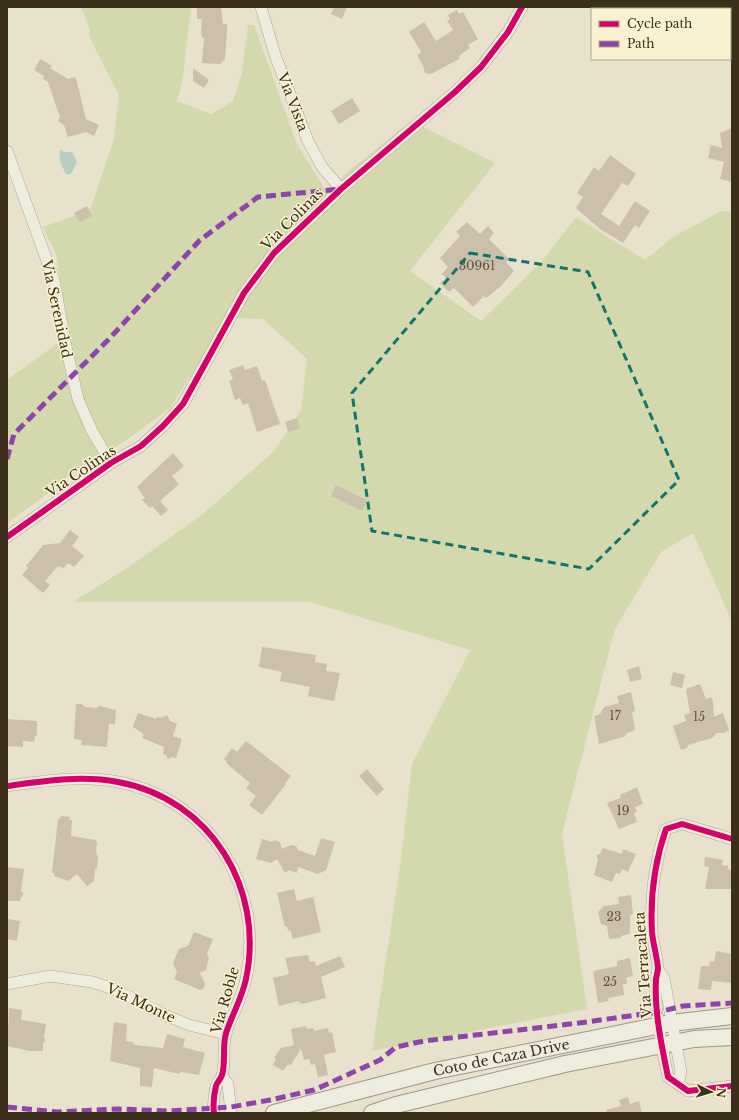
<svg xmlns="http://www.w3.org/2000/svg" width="739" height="1120" viewBox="0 0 739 1120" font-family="'Libre Baskerville',serif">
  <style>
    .green { fill: #d4d9ad }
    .water { fill: #b8cec2 }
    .building { fill: #ccc0ac }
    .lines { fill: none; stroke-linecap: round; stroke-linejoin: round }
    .minor-casing { stroke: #ada695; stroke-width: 12 }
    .secondary-casing { stroke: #9c9685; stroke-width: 18 }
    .minor { stroke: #eeebdf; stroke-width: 11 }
    .secondary { stroke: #eeebdf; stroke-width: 16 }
    .quiet { stroke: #8e44ad; stroke-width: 5; stroke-dasharray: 10 5; stroke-linecap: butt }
    .cycleway-casing { stroke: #f9f2d1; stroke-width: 8 }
    .cycleway { stroke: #d6006c; stroke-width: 6 }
    .marked { fill: none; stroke: #0f766e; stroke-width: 3; stroke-dasharray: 8 5; stroke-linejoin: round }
    .labels { text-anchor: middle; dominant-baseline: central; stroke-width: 3; stroke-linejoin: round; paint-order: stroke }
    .number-label { font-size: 12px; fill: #605340 }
    .street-label { font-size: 14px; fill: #3c2f1c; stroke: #f9f2d1 }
  </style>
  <rect width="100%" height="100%" fill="#e8e2cc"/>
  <!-- green -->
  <g class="green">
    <path d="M 81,7 L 191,7 L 183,77 L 177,101 L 211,114 L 233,101 L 242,73 L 248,25 L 254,25 L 296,142 L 327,193 L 350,170 L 411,121 L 495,163 L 410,271 L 481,321 L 542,261 L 576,217 L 645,260 L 673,237 L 721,211 L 732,212 L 732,622 L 693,533 L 661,552 L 615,629 L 562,833 L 587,1009 L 372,1051 L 401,860 L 412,764 L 470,650 L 310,602 L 73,602 L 130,566 L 203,514 L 274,451 L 301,410 L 307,359 L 263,319 L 228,318 L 170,408 L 125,441 L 80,468 L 34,504 L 7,523 L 7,380 L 69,335 L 56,254 L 43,227 L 90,210 L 114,139 L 119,95 L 89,36 L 90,29 Z"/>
    <path d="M 663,7 L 732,7 L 732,28 L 730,27 L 730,9 L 670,9 Z"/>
  </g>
  <!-- water -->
  <path class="water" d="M 61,149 L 64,152 L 72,152 L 77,162 L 71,174 L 66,174 C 62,166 57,157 61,149 Z"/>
  <!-- building -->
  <g class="building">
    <path d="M 197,7 L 221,7 L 223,24 L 227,24 L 227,30 L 225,59 L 220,64 L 202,63 L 204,38 L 202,38 L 201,32 L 202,19 L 197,19 Z"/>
    <path d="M 334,7 L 347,7 L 342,19 L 331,14 Z"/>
    <path d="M 457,10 L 459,14 L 463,12 L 478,39 L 468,45 L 470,48 L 460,55 L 459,59 L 431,74 L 425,73 L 423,66 L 417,55 L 421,53 L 420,50 L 409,32 L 424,22 L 436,41 L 453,30 L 447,21 L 450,19 L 448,15 Z"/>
    <path d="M 40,59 L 52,66 L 50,68 L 68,79 L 74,77 L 76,78 L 86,119 L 99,125 L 94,136 L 86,132 L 68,137 L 64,125 L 58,121 L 60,117 L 48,82 L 43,79 L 44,76 L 34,70 Z"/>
    <path d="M 193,68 L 209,80 L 204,88 L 193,81 Z"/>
    <path d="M 352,98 L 360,111 L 339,124 L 331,111 Z"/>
    <path d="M 732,128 L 732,182 L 720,179 L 724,162 L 708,158 L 711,145 L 722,148 L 720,133 Z"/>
    <path d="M 610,155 L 636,174 L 628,186 L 622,183 L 601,214 L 619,226 L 635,201 L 650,211 L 639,228 L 635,225 L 623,243 L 600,229 L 576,208 L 583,197 L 577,193 L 594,167 L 599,171 Z"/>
    <path d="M 87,206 L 92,216 L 79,222 L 74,213 Z"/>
    <path d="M 467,222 L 480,234 L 488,226 L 494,233 L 489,239 L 509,259 L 506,262 L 514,271 L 501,286 L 486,298 L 484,296 L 473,307 L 454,288 L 449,292 L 440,283 L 446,278 L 442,274 L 448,267 L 440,258 L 460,236 L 456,232 Z"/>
    <path d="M 243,365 L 245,370 L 257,366 L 262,381 L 265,380 L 280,424 L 257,432 L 248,403 L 243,405 L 240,398 L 235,400 L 229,381 L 233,379 L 229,370 Z"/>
    <path d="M 297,418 L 300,428 L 288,432 L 285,422 Z"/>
    <path d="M 173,453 L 184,466 L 172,476 L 179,484 L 160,501 L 168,510 L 161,516 L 152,506 L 150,508 L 142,500 L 145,498 L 137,487 Z"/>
    <path d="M 336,485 L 367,500 L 362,511 L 331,496 Z"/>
    <path d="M 70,530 L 79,537 L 72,546 L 84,556 L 74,567 L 68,563 L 64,568 L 58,566 L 45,581 L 50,585 L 43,593 L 22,575 L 28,568 L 26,566 L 43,545 L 60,543 Z"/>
    <path d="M 262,647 L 316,655 L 315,662 L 327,664 L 326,671 L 340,673 L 334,701 L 308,696 L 310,687 L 280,681 L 282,672 L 259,667 Z"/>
    <path d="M 639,666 L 642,679 L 630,682 L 627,670 Z"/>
    <path d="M 673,672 L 685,675 L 682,688 L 670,685 Z"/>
    <path d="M 700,684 L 706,699 L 711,697 L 713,701 L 714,717 L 723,713 L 729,730 L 724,733 L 717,733 L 712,738 L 688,745 L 687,748 L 681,750 L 673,726 L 686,721 L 684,715 L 690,713 L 686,689 Z"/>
    <path d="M 631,692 L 635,711 L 632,712 L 635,730 L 626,734 L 626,736 L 599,744 L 594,716 L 600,714 L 604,707 L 619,703 L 617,696 Z"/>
    <path d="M 76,704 L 82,704 L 85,707 L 97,708 L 99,706 L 116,710 L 115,724 L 109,724 L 107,747 L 81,745 L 82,740 L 74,739 Z"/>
    <path d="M 138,713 L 156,719 L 157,717 L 161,718 L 167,715 L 170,721 L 177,724 L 173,736 L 182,739 L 176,758 L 172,757 L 168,759 L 166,755 L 163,754 L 164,747 L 142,738 L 144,734 L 133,727 Z"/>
    <path d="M 7,719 L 37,721 L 37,736 L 35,736 L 34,742 L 23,741 L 23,747 L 7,746 Z"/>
    <path d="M 246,741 L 291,776 L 285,783 L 286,784 L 262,815 L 249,805 L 256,796 L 246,788 L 250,783 L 226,763 L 227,762 L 224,759 L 232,748 L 237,752 Z"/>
    <path d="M 367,769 L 384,789 L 377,796 L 359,776 Z"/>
    <path d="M 637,787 L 643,804 L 635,807 L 637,812 L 634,813 L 637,822 L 619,829 L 607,803 L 621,798 L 620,795 Z"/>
    <path d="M 61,816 L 70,817 L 69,820 L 72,820 L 71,836 L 96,840 L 97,843 L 96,851 L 97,856 L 98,856 L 97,869 L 95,869 L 94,881 L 87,886 L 77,874 L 68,881 L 54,876 L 54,873 L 52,873 L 58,819 L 60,819 Z"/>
    <path d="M 321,838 L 335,842 L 326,870 L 318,874 L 298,867 L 297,873 L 289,870 L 285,873 L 277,859 L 271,863 L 256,859 L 262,839 L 272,842 L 274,840 L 280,842 L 282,849 L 291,845 L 296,846 L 298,850 L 315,856 Z"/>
    <path d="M 603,848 L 622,854 L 623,849 L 636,854 L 628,872 L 622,869 L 620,874 L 616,873 L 612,882 L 594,875 L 598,859 L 596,855 L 600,854 Z"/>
    <path d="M 705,857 L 723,860 L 722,865 L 728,866 L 728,869 L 732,870 L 732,889 L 705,889 L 709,867 L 704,866 Z"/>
    <path d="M 7,867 L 24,869 L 21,891 L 24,894 L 21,897 L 20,901 L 7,901 Z"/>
    <path d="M 294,889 L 297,901 L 313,897 L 321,932 L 293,939 L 290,930 L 288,931 L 287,926 L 285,927 L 277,893 Z"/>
    <path d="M 631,895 L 633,914 L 630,915 L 630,934 L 621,936 L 621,938 L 609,939 L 607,926 L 601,924 L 598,912 L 604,906 L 619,904 L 618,897 Z"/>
    <path d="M 7,919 L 20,921 L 17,941 L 7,939 Z"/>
    <path d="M 194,932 L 213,939 L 207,954 L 209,957 L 206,970 L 200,973 L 205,984 L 204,988 L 200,990 L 174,979 L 177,972 L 173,963 L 175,958 L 179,949 L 188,946 Z"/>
    <path d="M 716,951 L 732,954 L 732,983 L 712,981 L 711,990 L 698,989 L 701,966 L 709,966 L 710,961 L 714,962 Z"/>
    <path d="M 308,955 L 310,962 L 315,961 L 316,966 L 340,956 L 345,967 L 321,977 L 326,998 L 302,1004 L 298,1001 L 279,1006 L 273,978 L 289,974 L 285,958 Z"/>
    <path d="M 630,958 L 633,976 L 626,978 L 627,984 L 623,984 L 624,995 L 608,998 L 609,1001 L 598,1003 L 593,971 L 617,966 L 617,961 Z"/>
    <path d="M 9,1008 L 22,1010 L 21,1020 L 46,1024 L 44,1038 L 46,1040 L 43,1043 L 43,1051 L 29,1051 L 7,1046 Z"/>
    <path d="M 114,1022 L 127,1024 L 126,1041 L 133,1042 L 135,1045 L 163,1048 L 167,1034 L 185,1039 L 183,1047 L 205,1053 L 199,1075 L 181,1072 L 179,1074 L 154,1068 L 152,1087 L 140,1086 L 140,1068 L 110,1061 Z"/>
    <path d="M 306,1026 L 307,1029 L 313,1028 L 314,1031 L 328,1028 L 329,1033 L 332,1032 L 336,1052 L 324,1055 L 328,1075 L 318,1077 L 315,1064 L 311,1065 L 309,1059 L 304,1060 L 301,1049 L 290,1066 L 288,1064 L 283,1071 L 273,1065 L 276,1059 L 274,1058 L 281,1048 L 294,1045 L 291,1029 Z"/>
    <path d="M 628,1097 L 630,1104 L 639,1101 L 642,1113 L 607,1113 L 606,1110 L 621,1106 L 619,1100 Z"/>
  </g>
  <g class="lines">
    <!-- minor casing -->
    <g class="minor-casing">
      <g id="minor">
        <path d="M 261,7 L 275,55 L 308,141 L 322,167 L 341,189"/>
        <path d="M 7,151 L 54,280 L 66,347 L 78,399 L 92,431 L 111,463"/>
        <path d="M 7,537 L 111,463 L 141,446 L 163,426 L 183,404 L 244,293 L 274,253 L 341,189 L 455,92 L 481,67 L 508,32 L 522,7"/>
        <path d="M 7,786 C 44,781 81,775 118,782 C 211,799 265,889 246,979 C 242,998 232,1015 226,1033 C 222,1047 226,1062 222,1075 C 221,1079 217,1082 216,1086 C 214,1094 213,1105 214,1113"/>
        <path d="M 732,839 L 682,824 L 666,829 C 655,861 650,897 652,932 C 653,944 657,956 658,968 C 658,972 656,976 656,980 C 654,1010 662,1048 668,1077 L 688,1091 L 732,1086"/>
        <path d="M 658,970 L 664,978 L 681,1072 L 678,1084"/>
        <path d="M 7,984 L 50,976 L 92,982 L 114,989 L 163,1014 L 189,1025 L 226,1034"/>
        <path d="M 222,1076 L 228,1084 L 231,1113"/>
      </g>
    </g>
    <!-- secondary casing -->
    <g class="secondary-casing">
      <g id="secondary">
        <path id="s1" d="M 274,1113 L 435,1071 L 671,1023 L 732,1016"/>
        <path d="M 372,1113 L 396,1105 L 565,1064 L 694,1039 L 732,1037"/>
      </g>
    </g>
    <!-- minor -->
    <use href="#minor" class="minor"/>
    <!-- secondary -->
    <use href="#secondary" class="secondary"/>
    <!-- quiet -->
    <g class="quiet">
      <path d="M 7,459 L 14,434 L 109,339 L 200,240 L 258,197 L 341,189"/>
      <path d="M 7,1107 L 58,1112 L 118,1109 L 169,1111 L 231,1107 L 270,1100 L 314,1090 L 380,1060 L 396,1047 L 424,1041 L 579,1023 L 658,1012 L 683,1006 L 732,1003"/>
    </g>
    <!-- cycleway casing -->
    <g class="cycleway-casing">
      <g id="cycleway">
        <path d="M 7,537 L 111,463 L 141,446 L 163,426 L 183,404 L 244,293 L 274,253 L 341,189 L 455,92 L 481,67 L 508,32 L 522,7"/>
        <path d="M 7,786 C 44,781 81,775 118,782 C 211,799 265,889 246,979 C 242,998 232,1015 226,1033 C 222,1047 226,1062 222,1075 C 221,1079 217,1082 216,1086 C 214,1094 213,1105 214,1113"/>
        <path d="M 732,839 L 682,824 L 666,829 C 655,861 650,897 652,932 C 653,944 657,956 658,968 C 658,972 656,976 656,980 C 654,1010 662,1048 668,1077 L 688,1091 L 732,1086"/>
      </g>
    </g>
    <!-- cycleway -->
    <use href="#cycleway" class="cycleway"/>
  </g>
  <!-- marked area -->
  <path class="marked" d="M 470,253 L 588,272 L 679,480 L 589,569 L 372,531 L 352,393 Z"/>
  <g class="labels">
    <!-- number labels -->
    <g class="number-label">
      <text x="477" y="265">30961</text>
      <text x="615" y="715">17</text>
      <text x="699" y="716">15</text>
      <text x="623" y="810">19</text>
      <text x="614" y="916">23</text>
      <text x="610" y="981">25</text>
    </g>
    <!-- street labels -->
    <g class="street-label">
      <text transform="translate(293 102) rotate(69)">Via Vista</text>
      <text transform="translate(292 219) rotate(-45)">Via Colinas</text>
      <text transform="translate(57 309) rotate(78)">Via Serenidad</text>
      <text transform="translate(81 471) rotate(-34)">Via Colinas</text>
      <text transform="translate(643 965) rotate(-94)">Via Terracaleta</text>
      <text transform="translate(225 1000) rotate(-74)">Via Roble</text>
      <text transform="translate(141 1003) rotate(25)">Via Monte</text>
      <text stroke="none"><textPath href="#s1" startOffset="234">Coto de Caza Drive</textPath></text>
    </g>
  </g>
  <!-- border -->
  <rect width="739" height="1120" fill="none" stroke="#3c2f1c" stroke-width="16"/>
  <!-- legend -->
  <rect x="591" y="8" width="140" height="52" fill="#f9f2d1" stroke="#ada489"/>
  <rect x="599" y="21" width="20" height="6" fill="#d6006c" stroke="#ada489"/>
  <text x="627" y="28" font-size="12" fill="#3c2f1c">Cycle path</text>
  <rect x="599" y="41" width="20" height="6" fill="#8e44ad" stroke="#ada489"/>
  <text x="627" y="48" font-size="12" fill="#3c2f1c">Path</text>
  <!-- north arrow -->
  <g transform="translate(711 1092) rotate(95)" stroke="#f9f2d1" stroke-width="3" paint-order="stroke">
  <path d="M0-3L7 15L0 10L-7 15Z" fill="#3c2f1c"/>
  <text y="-6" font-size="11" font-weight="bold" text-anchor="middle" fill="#3c2f1c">N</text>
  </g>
</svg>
